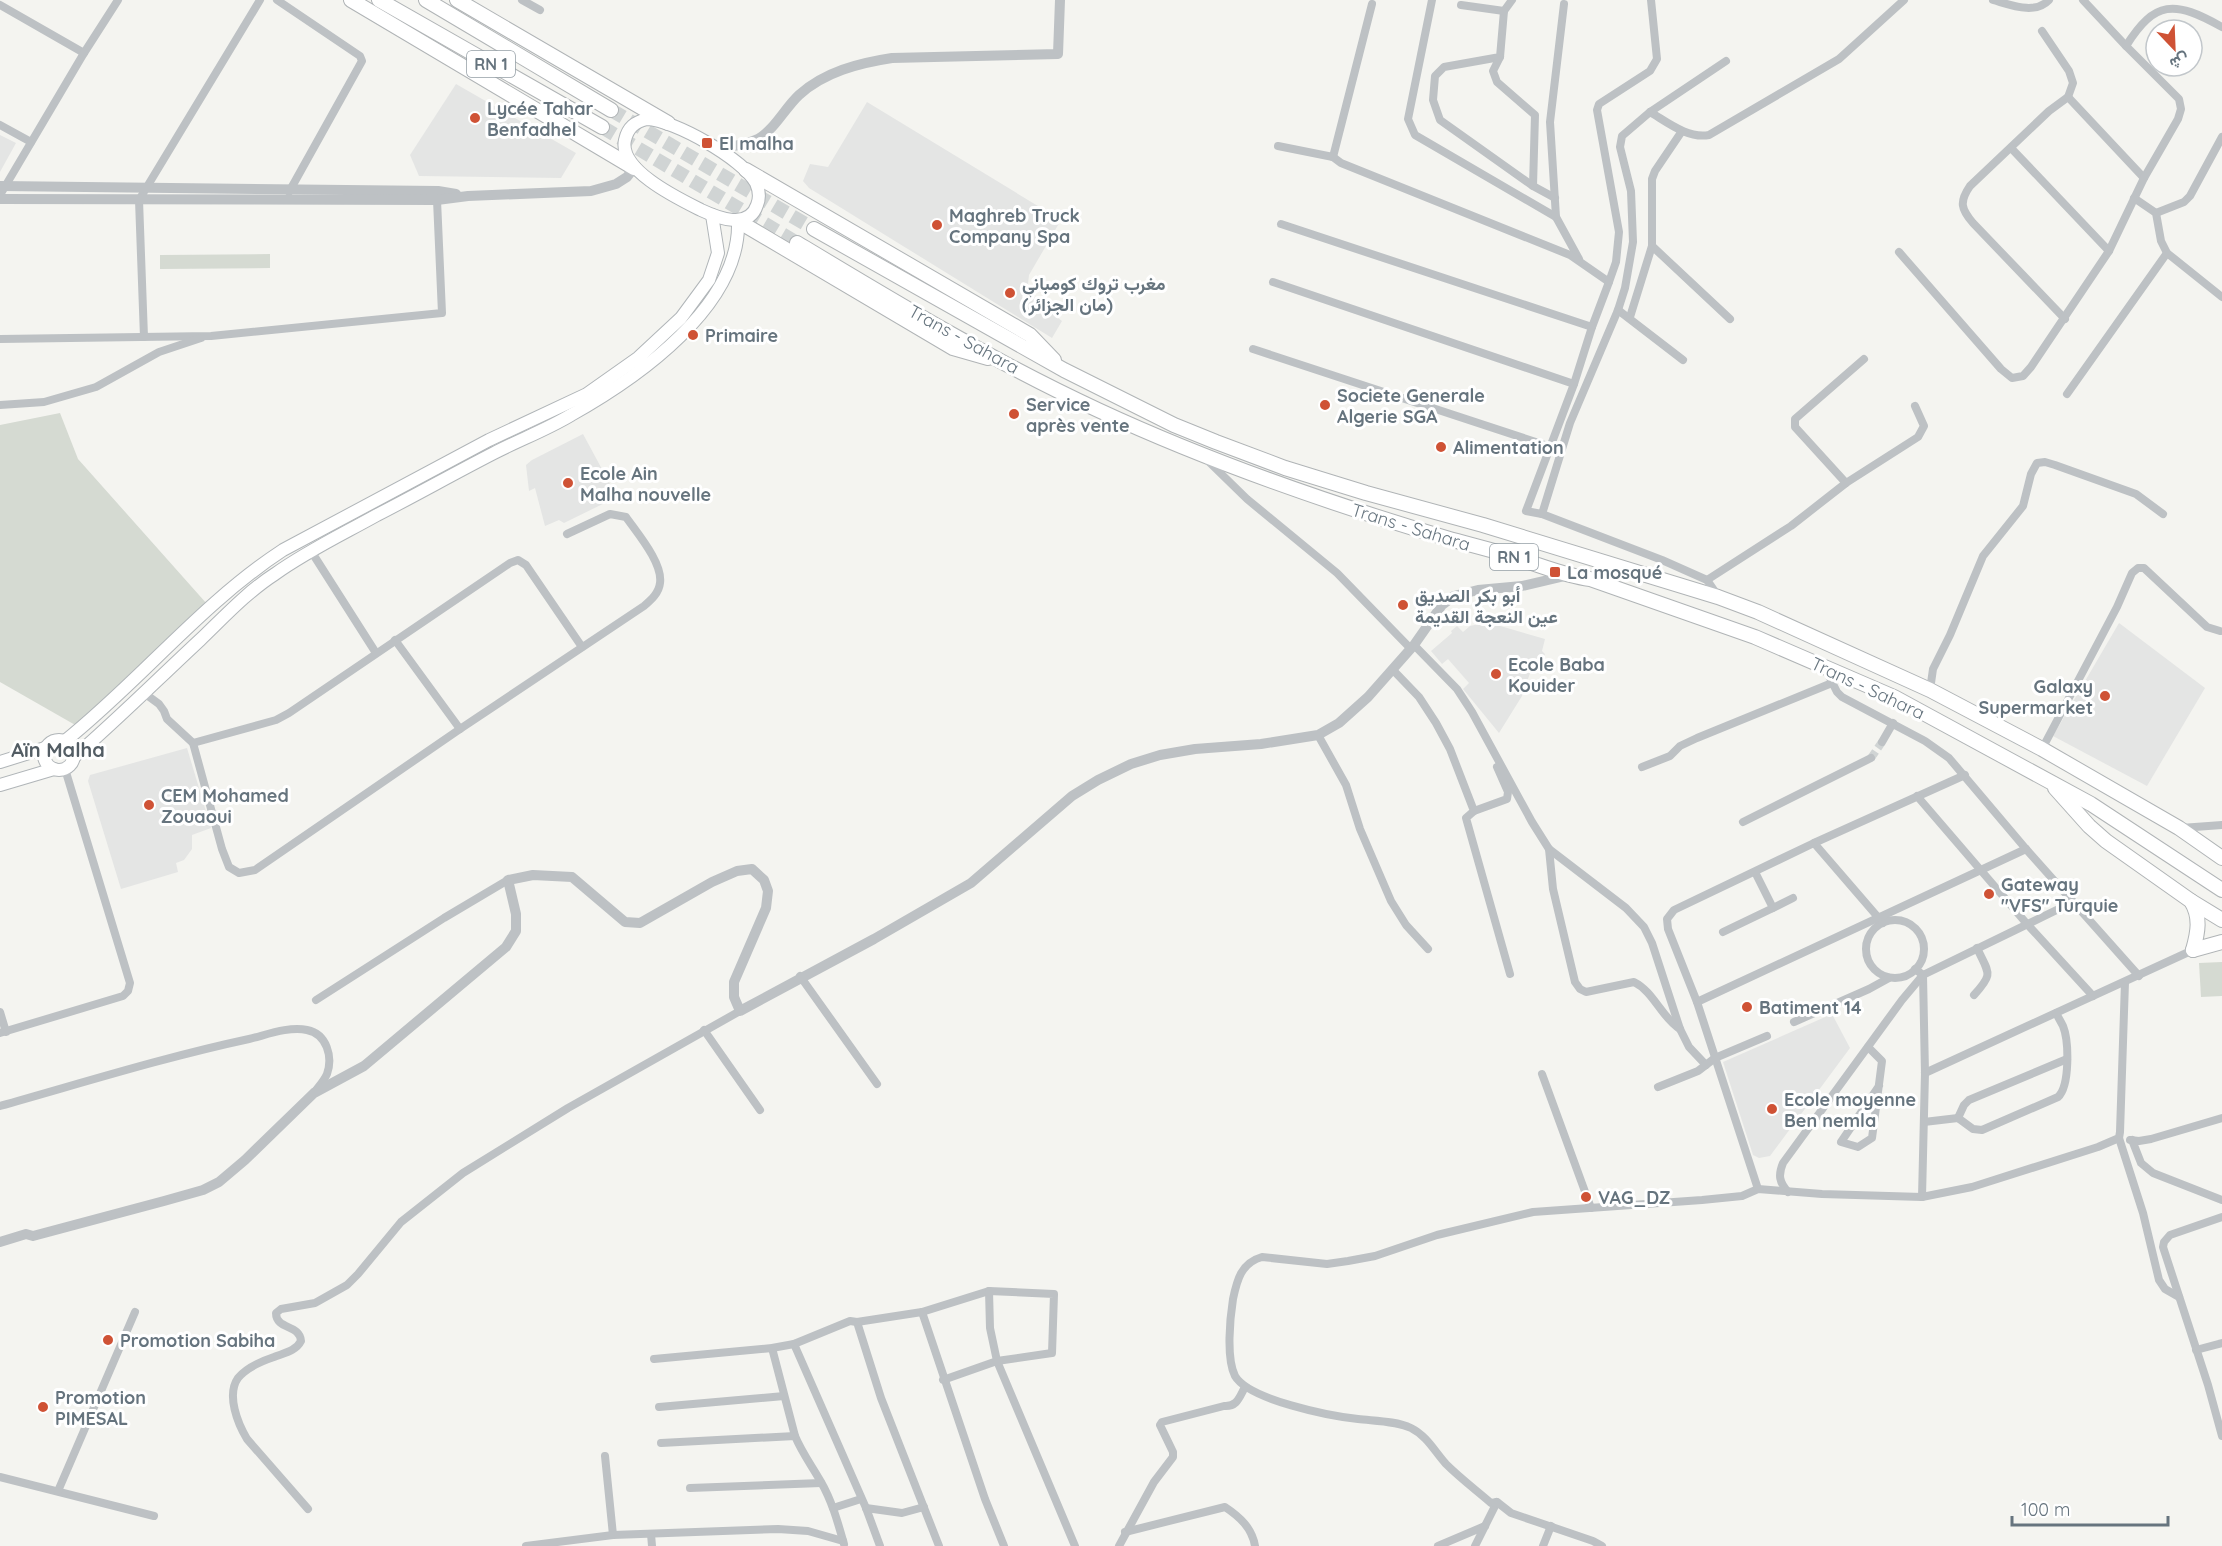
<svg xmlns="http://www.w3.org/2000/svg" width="2222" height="1546" viewBox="0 0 2222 1546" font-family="Quicksand,Vazirmatn,sans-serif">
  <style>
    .built { fill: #e4e5e4 }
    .green { fill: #d5dad2 }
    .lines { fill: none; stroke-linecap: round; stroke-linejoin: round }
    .minor-tunnel { stroke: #d0d4d4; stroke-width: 8; stroke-dasharray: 8 4; stroke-linecap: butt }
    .trunk-tunnel { stroke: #d0d4d4; stroke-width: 14; stroke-dasharray: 14 7; stroke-linecap: butt }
    .secondary-casing { stroke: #b0b5b8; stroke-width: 14 }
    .trunk-casing { stroke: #b0b4b6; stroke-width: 16 }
    .minor { stroke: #bdc1c4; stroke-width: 8 }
    .tertiary { stroke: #bdc1c4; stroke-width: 10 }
    .secondary { stroke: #fff; stroke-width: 12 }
    .trunk { stroke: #fff; stroke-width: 14 }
    .poi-dot { fill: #cf5235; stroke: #fff; stroke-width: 2 }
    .labels { text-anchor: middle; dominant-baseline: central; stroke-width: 6; stroke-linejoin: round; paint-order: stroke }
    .shield { fill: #fff; stroke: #949ea5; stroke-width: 1.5 }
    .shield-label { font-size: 16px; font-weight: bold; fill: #66747e }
    .poi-label { font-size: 18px; font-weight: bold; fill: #66747e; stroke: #fff; text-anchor: start }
    .street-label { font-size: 18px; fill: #66747e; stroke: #fff }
    .neighbourhood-label { font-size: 20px; font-weight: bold; fill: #535d64; stroke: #fff }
  </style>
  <rect width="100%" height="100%" fill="#f4f4f0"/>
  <!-- built -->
  <g class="built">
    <path d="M 456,84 L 576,153 L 561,178 L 419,176 L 410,155 Z"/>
    <path d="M 867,102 L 1061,220 L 1029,275 L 1028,284 L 1032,294 L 1041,305 L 1062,321 L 1052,338 L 809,188 L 803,181 L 810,164 L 828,167 Z"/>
    <path d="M 0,135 L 16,143 L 0,172 Z"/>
    <path d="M 583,434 L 617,497 L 564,523 L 559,520 L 545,526 L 535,488 L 529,491 L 526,465 L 532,460 Z"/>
    <path d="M 1493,619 L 1498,621 L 1497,625 L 1545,639 L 1542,651 L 1545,654 L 1542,661 L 1535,659 L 1522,696 L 1499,733 L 1463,689 L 1469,683 L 1448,659 L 1442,664 L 1431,651 L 1452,633 L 1451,631 L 1457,626 L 1463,632 L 1470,626 L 1479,624 L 1490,627 Z"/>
    <path d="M 2119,623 L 2205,688 L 2147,786 L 2053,736 Z"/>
    <path d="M 187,748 L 211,828 L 192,835 L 192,849 L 184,860 L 176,863 L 178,872 L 121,889 L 88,781 L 90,775 Z"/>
    <path d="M 1832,1014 L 1850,1048 L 1770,1156 L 1759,1158 L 1753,1155 L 1723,1062 Z"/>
  </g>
  <!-- green -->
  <g class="green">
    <path d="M 270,254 L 270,268 L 160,269 L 160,255 Z"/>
    <path d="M 60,413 L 78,459 L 207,604 L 77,726 L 0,682 L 0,425 Z"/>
    <path d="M 2222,962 L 2222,996 L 2201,997 L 2199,963 Z"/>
  </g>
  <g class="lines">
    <!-- minor-tunnel -->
    <path class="minor-tunnel" d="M 1871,758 L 1882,742"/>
    <!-- trunk-tunnel -->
    <g class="trunk-tunnel">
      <path d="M 611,110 L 814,229"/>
      <path d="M 602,127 L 797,243"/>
    </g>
    <!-- secondary casing -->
    <g class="secondary-casing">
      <g id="secondary">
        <path d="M 647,119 C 674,120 743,159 756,183 C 759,190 760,198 757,205 C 749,230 718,218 701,210 C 679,199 618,170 625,140 C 628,127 635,122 647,119 Z"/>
        <circle cx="59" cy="755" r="15"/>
        <path d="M 65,741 C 140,681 202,603 283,550 L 489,440 L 587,394 L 638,358 L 681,318 L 709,280 L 718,253 L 712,215"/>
        <path d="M 74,757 C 117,720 158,679 200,640 C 224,617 247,592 275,574 C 307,551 343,534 377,515 C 416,495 455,473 494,453 C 519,440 546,430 571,415 C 637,378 741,306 738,221"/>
        <path d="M 0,762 L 45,748"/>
        <path d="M 0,785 L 54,769"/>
      </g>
    </g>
    <!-- trunk casing -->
    <g class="trunk-casing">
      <g id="trunk">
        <path d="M 351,0 L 634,168"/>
        <path d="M 379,0 L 602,127"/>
        <path d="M 426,0 L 611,110"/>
        <path d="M 457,0 L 668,123"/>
        <path d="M 746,170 L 1030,335 L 1054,360"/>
        <path d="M 738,221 L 953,348 L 988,358"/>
        <path d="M 814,229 L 1064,370 L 1174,425 L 1216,442 L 1285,468 L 1366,493 L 1483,525 L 1718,597 L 1758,612 L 1930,690 L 2042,749 L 2179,828 L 2222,858"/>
        <path d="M 797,243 C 895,302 994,362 1098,410 C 1210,462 1328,503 1446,538 C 1474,546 1502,552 1529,562 C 1550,569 1568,576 1590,579 L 1755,637 L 1894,697 L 2091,804 L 2222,890"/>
        <path d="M 2055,788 L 2089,826 L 2106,841 L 2191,901 C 2201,917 2198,932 2193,950"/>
        <path d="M 2191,901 L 2222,920"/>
        <path d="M 2193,950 L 2222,942"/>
      </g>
    </g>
    <!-- minor -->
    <g class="minor">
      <path d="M 277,0 L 360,56 L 362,61 L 289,192"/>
      <path d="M 522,0 L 540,10"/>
      <path d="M 1432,0 L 1408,119 L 1415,135 L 1556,217 L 1579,259"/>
      <path d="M 1512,0 L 1504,11 L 1500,57 L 1444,67 L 1435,76 L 1433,100 L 1440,120 L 1533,186 L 1555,198"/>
      <path d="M 1993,0 C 2011,5 2035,15 2049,0"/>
      <path d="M 2083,0 L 2126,46"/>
      <path d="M 0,5 L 84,53"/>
      <path d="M 1461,5 L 1504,11"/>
      <path d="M 2042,31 L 2069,71 L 2073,83 L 2068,97 L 2049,111 L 1970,186 C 1959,202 1961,209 1973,223 L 2065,319"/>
      <path d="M 1500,57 L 1493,71 L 1497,82 L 1535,115 L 1533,186"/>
      <path d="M 2068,97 L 2144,178"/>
      <path d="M 1650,112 C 1667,122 1688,139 1709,135 L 1839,59 L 1904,0"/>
      <path d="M 0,125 L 31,142"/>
      <path d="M 1278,146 L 1333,157 L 1341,163 L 1570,255 L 1609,282 L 1592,327 L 1574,384 L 1526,511 L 1542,514 L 1662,560 L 1707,580 L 1718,596"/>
      <path d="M 2011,148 L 2109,251"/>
      <path d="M 1333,157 L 1372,4"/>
      <path d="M 0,195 L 84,53 L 118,0"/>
      <path d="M 2134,198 L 2156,213 L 2161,241 L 2167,253 L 2222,297"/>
      <path d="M 2156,213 L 2184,202 L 2190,196 L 2222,137"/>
      <path d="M 1556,217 L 1550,122 L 1564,4"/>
      <path d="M 1281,224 L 1592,327"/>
      <path d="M 1652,246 L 1652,179 L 1655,171 L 1682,131"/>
      <path d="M 1899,252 L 2001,369 L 2012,378 L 2023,376 L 2031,367 L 2109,251 L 2144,178 L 2178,119 L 2181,109 L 2179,99 L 2126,46 C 2155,0 2174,0 2222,27"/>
      <path d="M 1273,282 L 1574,384"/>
      <path d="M 1609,282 L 1616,262 L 1619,232 L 1597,110 L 1599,104 L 1650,71 L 1657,59 L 1651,0"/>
      <path d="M 1618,310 L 1683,360"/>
      <path d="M 1630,317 L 1652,246 L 1730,319"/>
      <path d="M 144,337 L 139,200 L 260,0"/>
      <path d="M 0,339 L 211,336 L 442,313 L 437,200"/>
      <path d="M 1253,349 L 1551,447"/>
      <path d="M 2067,394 L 2167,253"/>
      <path d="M 0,405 L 44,402 L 96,387 L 159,352 L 201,338"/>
      <path d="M 1207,460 L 1247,499 L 1337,573 L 1411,649"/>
      <path d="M 1846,483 L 1795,427 L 1795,419 L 1864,359"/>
      <path d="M 1542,514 L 1570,423 L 1618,310 L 1625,288 L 1633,242 L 1631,191 L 1620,147 L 1622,136 L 1650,112 L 1726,61"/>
      <path d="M 311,551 L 376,653"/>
      <path d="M 1707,580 L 1791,526 L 1846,483 L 1918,437 L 1924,426 L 1915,406"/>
      <path d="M 395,640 L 460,729"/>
      <path d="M 1414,645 L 1457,689 L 1472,712 L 1532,822 L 1549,849 L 1626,908 L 1644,927 L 1652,943 L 1680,1029 L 1689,1047 L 1706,1065"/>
      <path d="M 1825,668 L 1837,692 L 1842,697 L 1925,741 L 1949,758 L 2026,849 L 2139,976"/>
      <path d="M 1393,670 L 1419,697 L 1436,723 L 1450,749 L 1474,811 L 1466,818 L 1510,974"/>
      <path d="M 1930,690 L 1933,669 L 1950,635 L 1983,556 L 2023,506 L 2031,474 L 2037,463 L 2045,462 L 2055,465 L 2136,494 L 2163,514"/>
      <path d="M 144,693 L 159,704 L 164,711 L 167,719 L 193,743 L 222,849 L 229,867 L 239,873 L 255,870 L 460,729 L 644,606 C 651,600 659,593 660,583 C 663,563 637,533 626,517 L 610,514 L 567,534"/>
      <path d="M 1318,735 L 1346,785 L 1360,829 L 1391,901 L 1406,925 L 1428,949"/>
      <path d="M 1882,742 L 1893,723"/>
      <path d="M 193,743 L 276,720 L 289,713 L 510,563 L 518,560 L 526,565 L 582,647"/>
      <path d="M 2042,749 L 2117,607 L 2132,573 L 2138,568 L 2144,568 L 2207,627 L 2220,631"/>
      <path d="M 1642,767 L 1670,756 L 1680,746 L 1697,738 L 1832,683"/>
      <path d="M 1917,796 L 2027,924 L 2093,996"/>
      <path d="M 1474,811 L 1507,799 L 1508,792 L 1497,767"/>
      <path d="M 1743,822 L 1871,758"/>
      <path d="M 2181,828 L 2222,825"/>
      <path d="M 1549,849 L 1553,889 L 1575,982 L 1580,989 L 1586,992 L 1634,982 C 1654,992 1661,1017 1680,1029"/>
      <path d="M 1755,872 L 1773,908 L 1793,898"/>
      <circle cx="1895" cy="949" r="29"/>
      <path d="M 1883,923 L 1814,843 L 1965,775"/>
      <path d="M 1723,932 L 1773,908"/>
      <path d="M 1915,969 L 1923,975 L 1925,1073 L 1922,1197"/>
      <path d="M 800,976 L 877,1084"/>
      <path d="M 1974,995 C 1994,973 1989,974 1977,948"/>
      <path d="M 316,1000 L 444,918 L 508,880"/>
      <path d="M 1697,1002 L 2026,849"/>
      <path d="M 0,1012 L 6,1032"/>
      <path d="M 1794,1022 L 1869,989 L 1889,978"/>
      <path d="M 704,1030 L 760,1110"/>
      <path d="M 0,1033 L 123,996 L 128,991 L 130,983 L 65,769"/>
      <path d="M 1868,1047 L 1882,1061 L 1872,1138 L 1858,1147 L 1841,1142 L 1879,1086"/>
      <path d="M 1925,1073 L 2193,950"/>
      <path d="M 1542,1074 L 1591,1208"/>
      <path d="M 1658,1087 L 1698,1071 L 1715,1058 L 1767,1036"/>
      <path d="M 0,1106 C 82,1083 165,1057 249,1039 C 266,1035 289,1026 307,1030 C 327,1034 333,1057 327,1074 C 324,1081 318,1087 314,1093"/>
      <path d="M 1958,1118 L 1964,1105 L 1969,1100 L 2067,1059"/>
      <path d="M 1924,1122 L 1958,1118 L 1973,1129 L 1982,1130 L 2058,1097 C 2070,1086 2069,1041 2063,1026 C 2061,1022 2058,1017 2056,1013"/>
      <path d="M 2119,1138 L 2143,1213 L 2159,1280 L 2165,1289 L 2179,1297"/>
      <path d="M 2130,1140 L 2139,1141 L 2151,1139 L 2222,1118"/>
      <path d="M 2132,1140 L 2141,1163 L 2153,1173 L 2222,1200"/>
      <path d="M 1758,1189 L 1697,1002 L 1668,929 L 1667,919 L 1674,910 L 1814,843"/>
      <path d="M 1788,1192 C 1779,1182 1778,1175 1783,1163 L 1902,1000 L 1923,975 L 2073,902"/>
      <path d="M 2222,1217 L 2170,1235 L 2164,1242 L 2163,1247 L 2208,1385 L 2222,1436"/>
      <path d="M 922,1312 L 985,1499 L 1004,1546"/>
      <path d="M 857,1322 L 881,1398 L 939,1546"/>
      <path d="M 794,1344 L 866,1508 L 880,1546"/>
      <path d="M 772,1348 L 795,1436"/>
      <path d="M 2196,1350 L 2222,1343"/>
      <path d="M 654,1359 L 772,1348 L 794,1344 L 850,1321 L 857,1322 L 922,1312 L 989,1291"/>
      <path d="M 943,1380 L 997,1361 L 1052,1353 L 1054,1294 L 989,1291 L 990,1328 L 997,1361 L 1075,1546"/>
      <path d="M 659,1407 L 784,1396"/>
      <path d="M 661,1443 L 795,1436 C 802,1453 812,1466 821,1482 C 832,1501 838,1523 844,1544"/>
      <path d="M 605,1456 L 613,1535"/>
      <path d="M 0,1477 L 154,1516"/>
      <path d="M 690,1488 L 821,1483"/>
      <path d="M 58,1491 L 135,1312"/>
      <path d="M 833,1508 L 861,1499"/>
      <path d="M 866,1508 L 902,1513 L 924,1507"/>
      <path d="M 308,1509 L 247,1439 C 238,1424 226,1395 238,1378 C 247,1367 262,1361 274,1357 C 284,1353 296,1351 301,1341 C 300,1324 276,1330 276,1313 L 281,1309 L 315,1303 L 347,1285 L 358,1274 L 401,1222 L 463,1173 L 568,1108 L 740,1011"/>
      <path d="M 1125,1532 L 1225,1507 C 1240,1517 1252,1528 1255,1546"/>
      <path d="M 651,1534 L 652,1546"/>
      <path d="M 526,1546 L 613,1535 L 778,1529 L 808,1531 L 843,1541"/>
      <path d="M 1119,1546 L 1154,1482 L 1173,1457 L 1173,1452 L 1160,1425 L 1162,1422 L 1224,1406 C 1237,1407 1239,1398 1245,1387"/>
      <path d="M 1438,1546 L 1485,1526"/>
      <path d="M 1475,1546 L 1497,1502"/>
      <path d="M 1543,1546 L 1551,1526"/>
      <path d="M 1602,1546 L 1593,1541 L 1511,1513 L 1497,1502 L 1491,1503 C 1476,1490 1460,1478 1446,1464 C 1435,1452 1427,1436 1411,1428 C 1396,1421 1375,1421 1358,1419 C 1330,1416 1249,1400 1235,1376 C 1226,1358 1230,1318 1233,1299 C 1237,1280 1241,1263 1262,1257 L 1327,1264 L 1348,1261 L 1375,1256 L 1437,1235 L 1533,1212 L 1702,1200 L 1742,1196 L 1758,1189 L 1822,1194 L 1922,1197 L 1972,1187 L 2098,1147 L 2119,1138 L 2120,1132 L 2125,982"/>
    </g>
    <!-- tertiary -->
    <g class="tertiary">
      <path d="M 718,149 C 731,146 747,145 758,139 C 775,129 785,108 799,95 C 824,72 859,63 892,58 L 1058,54 L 1060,0"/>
      <path d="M 0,186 L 438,191 L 456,194"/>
      <path d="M 0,199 L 437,200 L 468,196 L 591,191 L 616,184 L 627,177 L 634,168"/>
      <path d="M 0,1242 L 26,1234 L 33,1236 L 164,1201 L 203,1190 L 219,1182 L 245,1160 L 314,1093 L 364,1066 L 506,947 L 516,931 L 516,914 L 508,880 L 533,875 L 572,877 L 625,922 L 640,923 L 712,882 L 737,871 L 752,869 L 764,880 L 768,891 L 766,908 L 734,982 L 734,997 L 740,1011 L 874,939 L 971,883 L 1072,796 L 1098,780 L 1131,764 L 1160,755 L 1195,749 L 1261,744 L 1318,735 L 1339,723 L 1368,697 L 1414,645 L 1442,605 L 1454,596 L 1478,590 L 1522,586 L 1565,576"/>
    </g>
    <!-- secondary -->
    <use href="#secondary" class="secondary"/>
    <!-- trunk -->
    <use href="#trunk" class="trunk"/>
  </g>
  <!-- markers -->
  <g class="poi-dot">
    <circle cx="475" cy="118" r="6"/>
    <rect x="701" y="137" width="12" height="12" rx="3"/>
    <circle cx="937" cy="225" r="6"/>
    <circle cx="1010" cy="293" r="6"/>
    <circle cx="693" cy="335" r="6"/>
    <circle cx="1325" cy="405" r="6"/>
    <circle cx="1014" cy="414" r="6"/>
    <circle cx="1441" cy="447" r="6"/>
    <circle cx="568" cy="483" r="6"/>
    <rect x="1549" y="566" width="12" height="12" rx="3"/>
    <circle cx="1403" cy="605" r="6"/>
    <circle cx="1496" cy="674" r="6"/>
    <circle cx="2105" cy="696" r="6"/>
    <circle cx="149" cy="805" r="6"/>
    <circle cx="1989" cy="894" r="6"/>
    <circle cx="1747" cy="1007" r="6"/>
    <circle cx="1772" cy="1109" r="6"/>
    <circle cx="1586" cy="1197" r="6"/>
    <circle cx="108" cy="1340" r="6"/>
    <circle cx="43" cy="1407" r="6"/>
  </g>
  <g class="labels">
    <!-- shield labels -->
    <g class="shield">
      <rect x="467" y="51" width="48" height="26" rx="4.5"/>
      <rect x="1490" y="544" width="48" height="26" rx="4.5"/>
    </g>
    <g class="shield-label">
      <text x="491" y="64">RN 1</text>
      <text x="1514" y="557">RN 1</text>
    </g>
    <!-- poi labels -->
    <g class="poi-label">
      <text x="487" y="108">Lycée Tahar<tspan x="487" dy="21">Benfadhel</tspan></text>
      <text x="719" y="143">El malha</text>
      <text x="949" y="215">Maghreb Truck<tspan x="949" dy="21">Company Spa</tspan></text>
      <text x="1022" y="283">مغرب تروك كومباني<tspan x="1022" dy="21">(مان الجزائر)</tspan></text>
      <text x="705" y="335">Primaire</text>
      <text x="1337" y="395">Societe Generale<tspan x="1337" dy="21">Algerie SGA</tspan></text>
      <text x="1026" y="404">Service<tspan x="1026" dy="21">après vente</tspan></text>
      <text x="1453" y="447">Alimentation</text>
      <text x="580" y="473">Ecole Ain<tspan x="580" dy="21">Malha nouvelle</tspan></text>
      <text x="1567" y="572">La mosqué</text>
      <text x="1415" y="595">أبو بكر الصديق<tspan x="1415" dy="21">عين النعجة القديمة</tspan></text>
      <text x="1508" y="664">Ecole Baba<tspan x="1508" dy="21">Kouider</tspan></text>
      <text x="2093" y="686" text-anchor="end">Galaxy<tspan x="2093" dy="21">Supermarket</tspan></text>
      <text x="161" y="795">CEM Mohamed<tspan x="161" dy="21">Zouaoui</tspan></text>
      <text x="2001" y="884">Gateway<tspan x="2001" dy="21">"VFS" Turquie</tspan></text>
      <text x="1759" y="1007">Batiment 14</text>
      <text x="1784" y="1099">Ecole moyenne<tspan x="1784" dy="21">Ben nemla</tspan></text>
      <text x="1598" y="1197">VAG_DZ</text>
      <text x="120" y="1340">Promotion Sabiha</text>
      <text x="55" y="1397">Promotion<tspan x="55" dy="21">PIMESAL</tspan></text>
    </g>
    <!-- street labels -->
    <g class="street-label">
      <text transform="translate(964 339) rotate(29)">Trans - Sahara</text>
      <text transform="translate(1411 527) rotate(17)">Trans - Sahara</text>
      <text transform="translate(1868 688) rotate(25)">Trans - Sahara</text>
    </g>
    <!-- neighbourhood labels -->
    <g class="neighbourhood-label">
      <text x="58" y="749">Aïn Malha</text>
    </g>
  </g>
  <!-- north arrow -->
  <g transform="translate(2174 48) rotate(157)"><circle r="28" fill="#ffffff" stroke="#c2c7cb" stroke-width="1.5"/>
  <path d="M0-4.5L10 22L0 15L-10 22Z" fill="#cf5235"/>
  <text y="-9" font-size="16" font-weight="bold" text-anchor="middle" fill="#66747e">ش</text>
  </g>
  <!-- scale -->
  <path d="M2012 1516v9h156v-9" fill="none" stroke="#66747e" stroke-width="3"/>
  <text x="2021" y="1516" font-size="18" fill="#66747e" stroke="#ffffff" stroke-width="4.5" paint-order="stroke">100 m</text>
</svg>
